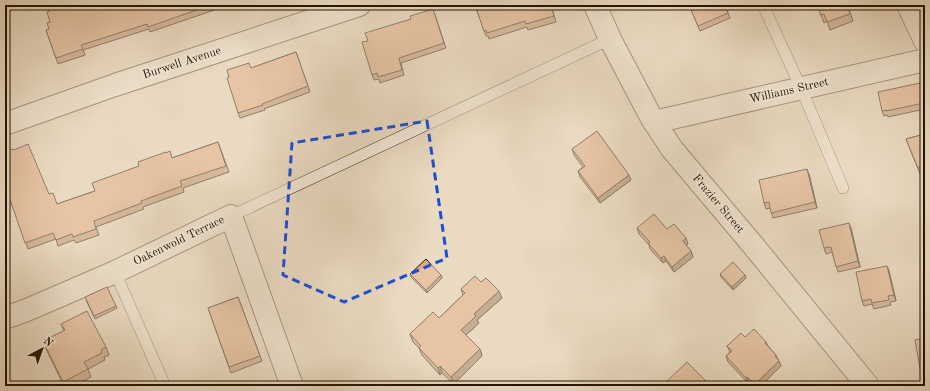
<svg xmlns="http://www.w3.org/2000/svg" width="930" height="391" viewBox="0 0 930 391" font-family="'Old Standard TT',serif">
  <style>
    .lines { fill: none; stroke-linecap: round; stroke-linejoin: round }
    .lane-casing { stroke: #544632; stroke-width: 12 }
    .street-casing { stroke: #544632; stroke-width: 24 }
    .lane { stroke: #f1e7d7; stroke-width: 11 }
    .street { stroke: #f1e7d7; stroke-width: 22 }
    .wall { fill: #c29070; stroke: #221403 }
    .shaded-wall { fill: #9e765b; stroke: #221403 }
    .building { fill: #e2a882; stroke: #221403 }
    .marked { fill: none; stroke: #1d4ed8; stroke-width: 3; stroke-dasharray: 8 5; stroke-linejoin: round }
    .labels { text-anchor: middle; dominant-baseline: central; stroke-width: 3.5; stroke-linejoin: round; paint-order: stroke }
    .street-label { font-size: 12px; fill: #221403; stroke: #f1e7d7 }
  </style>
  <rect width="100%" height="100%" fill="#eadac1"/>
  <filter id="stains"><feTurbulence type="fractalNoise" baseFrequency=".005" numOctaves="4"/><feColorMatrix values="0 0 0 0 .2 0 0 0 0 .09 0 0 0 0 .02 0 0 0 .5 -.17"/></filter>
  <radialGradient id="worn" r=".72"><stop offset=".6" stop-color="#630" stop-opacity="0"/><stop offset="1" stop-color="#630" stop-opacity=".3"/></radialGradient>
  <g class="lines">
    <!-- lane casing -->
    <g class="lane-casing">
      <g id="lane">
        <path d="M 763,5 L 801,88 L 843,188"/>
        <path d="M 231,216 L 610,39"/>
        <path d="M 115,272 L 165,386"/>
      </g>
    </g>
    <!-- street casing -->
    <g class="street-casing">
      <g id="street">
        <path d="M 595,5 L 610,39 L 651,117 L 672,149 L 752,244 L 868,386"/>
        <path d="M 908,5 L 925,41"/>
        <path d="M 654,122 L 925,60"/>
        <path d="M 5,124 L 115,85 L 359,5"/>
        <path d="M 5,318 L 27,310 L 115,272 L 231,216 L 292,386"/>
      </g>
    </g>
    <!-- lane -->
    <use href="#lane" class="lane"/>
    <!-- street -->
    <use href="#street" class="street"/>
  </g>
  <!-- wall -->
  <g class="wall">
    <path d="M 49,5 L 226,5 L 226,6 L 150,32 L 149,29 L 83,50 L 85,55 L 58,64 L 46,30 L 49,29 L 50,22 L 50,11 Z"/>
    <path d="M 475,5 L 551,5 L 556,22 L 528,30 L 527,27 L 489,39 L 488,36 L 486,36 Z"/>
    <path d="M 689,5 L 725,5 L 730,18 L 700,31 Z"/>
    <path d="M 817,5 L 858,5 L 849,9 L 853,21 L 830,30 L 827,21 L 824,23 Z"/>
    <path d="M 433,9 L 446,48 L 401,63 L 404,75 L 380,83 L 379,79 L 374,80 L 372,75 L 368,41 L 411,19 Z"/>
    <path d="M 296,52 L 310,92 L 264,109 L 265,110 L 240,118 L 238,113 L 251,68 Z"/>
    <path d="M 920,83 L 922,89 L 925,104 L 925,109 L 888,117 L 887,115 L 884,116 L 882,111 Z"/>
    <path d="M 925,134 L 925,172 L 920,174 L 906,139 Z"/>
    <path d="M 218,142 L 229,172 L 183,188 L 184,192 L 143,207 L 144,209 L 96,227 L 99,235 L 76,243 L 74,240 L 58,246 L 56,239 L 28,249 L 6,189 L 5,189 L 5,152 L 14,150 L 57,204 L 95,191 L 172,158 Z"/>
    <path d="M 572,149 L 631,180 L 600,203 L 580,177 L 578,171 L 583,167 L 574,155 Z"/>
    <path d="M 809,174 L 817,208 L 773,218 L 770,208 L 766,209 L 764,203 Z"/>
    <path d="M 637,228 L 667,229 L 688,244 L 686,245 L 691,251 L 693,257 L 674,272 L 666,261 L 663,263 L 650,249 L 649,245 L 639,234 Z"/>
    <path d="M 851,228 L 860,267 L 838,272 L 832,252 L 826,254 L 824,248 Z"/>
    <path d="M 887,266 L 889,271 L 896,301 L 890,302 L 891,305 L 874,309 L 872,304 L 864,306 L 862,301 Z"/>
    <path d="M 410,274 L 441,275 L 442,278 L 427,293 L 411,277 Z"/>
    <path d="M 720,274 L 745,275 L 746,278 L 733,290 L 721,277 Z"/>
    <path d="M 481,282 L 502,298 L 477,320 L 479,323 L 466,335 L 480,349 L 482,356 L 454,384 L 442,373 L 440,375 L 422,355 L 419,348 L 413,342 L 410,334 L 439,318 L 463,295 L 461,289 Z"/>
    <path d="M 238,297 L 262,361 L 231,373 L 208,308 Z"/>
    <path d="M 86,300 L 116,306 L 117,308 L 95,319 Z"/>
    <path d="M 61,324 L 106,347 L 109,355 L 104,357 L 105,360 L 88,369 L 91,377 L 73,386 L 64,386 L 46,349 L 43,341 L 64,331 Z"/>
    <path d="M 745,337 L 766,342 L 768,346 L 776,355 L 781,366 L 761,386 L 753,386 L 749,382 L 748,383 L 728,362 L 726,356 L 730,352 L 727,346 Z"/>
    <path d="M 925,338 L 925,385 L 924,385 L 922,379 Z"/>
  </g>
  <!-- shaded-wall -->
  <g class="shaded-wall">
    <path d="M 920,83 L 922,89 L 925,106 L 924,103 Z"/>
    <path d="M 807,169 L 809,174 L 817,208 L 815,202 Z"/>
    <path d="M 629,175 L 631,180 L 600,203 L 598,198 Z"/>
    <path d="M 849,223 L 851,228 L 860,267 L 858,261 Z"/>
    <path d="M 686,238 L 688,244 L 685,246 L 683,241 Z"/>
    <path d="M 691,251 L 693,257 L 674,272 L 672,267 Z"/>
    <path d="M 664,256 L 666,261 L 663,263 L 661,258 Z"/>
    <path d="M 887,266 L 889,271 L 896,301 L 894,295 Z"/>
    <path d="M 441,275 L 442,278 L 427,293 L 426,290 Z"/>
    <path d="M 745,275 L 746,278 L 733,290 L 732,287 Z"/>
    <path d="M 499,291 L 502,298 L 477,320 L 479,323 L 464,337 L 461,330 L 474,314 Z"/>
    <path d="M 480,349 L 482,356 L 454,384 L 451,377 Z"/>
    <path d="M 779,361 L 781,366 L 761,386 L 755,386 L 755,384 Z"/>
    <path d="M 440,366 L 442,373 L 440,375 L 438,368 Z"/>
    <path d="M 747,377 L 749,382 L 748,383 L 746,378 Z"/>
  </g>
  <!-- building -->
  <g class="building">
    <path d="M 48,5 L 211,5 L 148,27 L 147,24 L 81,45 L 83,49 L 56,58 L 46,30 L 49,29 L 47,23 L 50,22 L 47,12 L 50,11 Z"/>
    <path d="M 475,5 L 551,5 L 554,16 L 526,24 L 525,21 L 487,33 L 486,30 L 484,31 Z"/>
    <path d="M 689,5 L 725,5 L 728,13 L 698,26 Z"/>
    <path d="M 817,5 L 847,5 L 850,14 L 827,22 L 824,14 L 821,15 Z"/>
    <path d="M 433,9 L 444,43 L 399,58 L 402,70 L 378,77 L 377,73 L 372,75 L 362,42 L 368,41 L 365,33 L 411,19 L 410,16 Z"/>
    <path d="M 296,52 L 308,86 L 262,104 L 263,105 L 238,113 L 227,78 L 229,77 L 227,70 L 249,63 L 251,68 Z"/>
    <path d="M 920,83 L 924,103 L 886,111 L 886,110 L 882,111 L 878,92 Z"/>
    <path d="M 597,131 L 629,175 L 598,198 L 578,171 L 585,166 L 572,149 Z"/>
    <path d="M 925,134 L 925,165 L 918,168 L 906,139 Z"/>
    <path d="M 218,142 L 226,166 L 180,181 L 182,186 L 141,201 L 142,203 L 94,221 L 96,229 L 73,237 L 72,234 L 56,240 L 53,233 L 25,243 L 5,185 L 5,152 L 13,149 L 14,150 L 28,144 L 49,194 L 53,193 L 57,204 L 95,191 L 92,183 L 139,166 L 138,162 L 166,152 L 166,153 L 170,151 L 172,158 Z"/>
    <path d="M 807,169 L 815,202 L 771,213 L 769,202 L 764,203 L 759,180 Z"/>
    <path d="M 654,214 L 667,229 L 674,224 L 686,238 L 683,241 L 691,251 L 672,267 L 664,256 L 661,258 L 648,243 L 650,242 L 637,228 Z"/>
    <path d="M 849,223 L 858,261 L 836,267 L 831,247 L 824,248 L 819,230 Z"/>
    <path d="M 426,259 L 441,275 L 426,290 L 410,274 Z"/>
    <path d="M 733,262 L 745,275 L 732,287 L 720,274 Z"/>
    <path d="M 887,266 L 894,295 L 888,296 L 889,300 L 872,303 L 871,299 L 862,301 L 856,272 Z"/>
    <path d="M 475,276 L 481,282 L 486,278 L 499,291 L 474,314 L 476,316 L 461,330 L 480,349 L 451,377 L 440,366 L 438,368 L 419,348 L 421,346 L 410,334 L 433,312 L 439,318 L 465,293 L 461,289 Z"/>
    <path d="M 107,287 L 116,306 L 94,316 L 85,297 Z"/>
    <path d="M 238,297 L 260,356 L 229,367 L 208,308 Z"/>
    <path d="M 87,311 L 106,347 L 101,350 L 102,353 L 84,362 L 88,369 L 63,382 L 43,341 L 65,330 L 61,324 Z"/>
    <path d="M 754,329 L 766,342 L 765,343 L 776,355 L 775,356 L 779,361 L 755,384 L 747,377 L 746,378 L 726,356 L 732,351 L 727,346 L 741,333 L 745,337 Z"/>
    <path d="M 925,338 L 925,379 L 922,379 L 915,340 Z"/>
    <path d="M 687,362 L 711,386 L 662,386 Z"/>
  </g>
  <!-- marked area -->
  <path d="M0 0H930V391H0ZM 427,121 L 447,258 L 344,302 L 283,275 L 292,143 Z" fill="#eadac1" fill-opacity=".55" fill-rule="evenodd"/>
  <path class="marked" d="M 427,121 L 447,258 L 344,302 L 283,275 L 292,143 Z"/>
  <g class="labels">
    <!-- street labels -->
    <g class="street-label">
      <text transform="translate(182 63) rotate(-18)">Burwell Avenue</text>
      <text transform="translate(789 91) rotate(-13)">Williams Street</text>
      <text transform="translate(718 204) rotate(50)">Frazier Street</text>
      <text transform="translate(179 241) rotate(-26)">Oakenwold Terrace</text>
    </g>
  </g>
  <!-- margin -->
  <rect width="930" height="391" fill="none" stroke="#eadac1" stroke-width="20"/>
  <rect x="6" y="6" width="918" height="379" fill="none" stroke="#221403" stroke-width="2"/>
  <rect x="10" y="10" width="910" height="371" fill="none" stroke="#221403"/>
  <!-- north arrow -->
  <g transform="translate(42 349) rotate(41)" stroke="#f1e7d7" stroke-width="3" paint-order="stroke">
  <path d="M0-3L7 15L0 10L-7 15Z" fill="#221403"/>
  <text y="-6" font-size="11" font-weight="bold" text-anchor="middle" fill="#221403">N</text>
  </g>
  <rect width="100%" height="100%" filter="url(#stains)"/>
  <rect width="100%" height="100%" fill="url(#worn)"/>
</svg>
